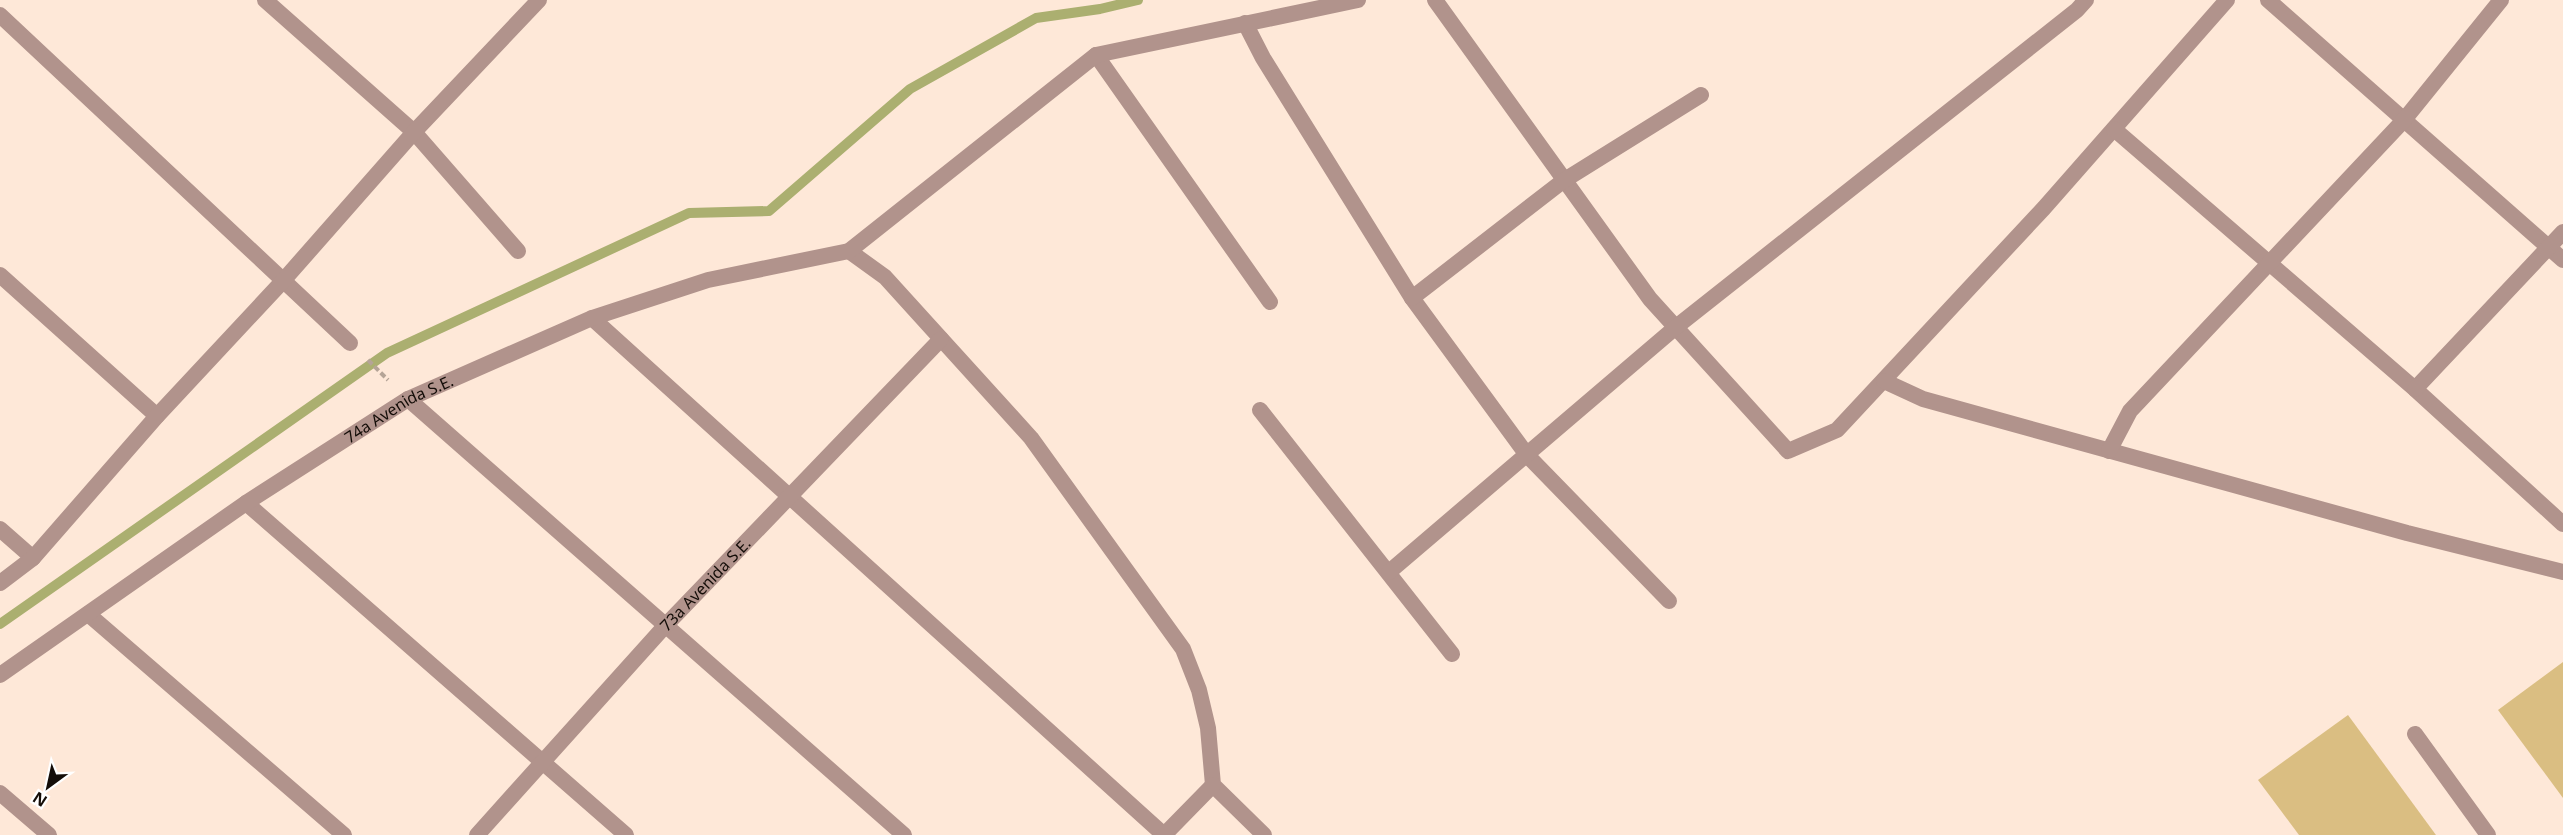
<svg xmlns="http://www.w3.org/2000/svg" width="2563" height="835" viewBox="0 0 2563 835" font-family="'Noto Sans',sans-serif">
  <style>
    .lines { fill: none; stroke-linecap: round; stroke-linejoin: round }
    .stream { stroke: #abaf70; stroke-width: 10 }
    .building { fill: #dabe82 }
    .path { stroke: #b5a497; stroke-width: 4; stroke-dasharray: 6 3; stroke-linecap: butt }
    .service { stroke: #b1938c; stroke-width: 16 }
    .minor { stroke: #b1938c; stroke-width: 16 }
    .labels { text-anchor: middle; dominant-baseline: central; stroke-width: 5; stroke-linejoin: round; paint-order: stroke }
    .street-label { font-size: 16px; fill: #140d08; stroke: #fff }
  </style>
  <rect width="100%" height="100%" fill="#fee8d8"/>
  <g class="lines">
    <!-- stream -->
    <path class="stream" d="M 0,624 L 387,353 L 689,213 L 769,211 L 910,89 L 1036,18 L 1100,9 L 1138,0"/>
  </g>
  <!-- building -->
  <g class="building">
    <path d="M 2563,662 L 2563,798 L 2498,710 Z"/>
    <path d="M 2348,715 L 2436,835 L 2299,835 L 2258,780 Z"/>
  </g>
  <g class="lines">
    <!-- path -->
    <path class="path" d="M 368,360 L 388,380"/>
    <!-- service -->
    <path class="service" d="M 2415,734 L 2488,835"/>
    <!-- minor -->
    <g class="minor">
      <path d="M 265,0 L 414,132 L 518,251"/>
      <path d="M 1435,0 L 1650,299 L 1788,451 L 1837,430 L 2044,208 L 2227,0"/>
      <path d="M 2268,0 L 2563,260"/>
      <path d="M 0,15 L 350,343"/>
      <path d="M 1245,23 L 1263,58 L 1412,298 L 1527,455 L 1669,601"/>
      <path d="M 1096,55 L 1270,302"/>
      <path d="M 2114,129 L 2415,389 L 2563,524"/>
      <path d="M 849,251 L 885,277 L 1031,438 L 1183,649 L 1199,690 L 1208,728 L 1213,785 L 1264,835"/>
      <path d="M 0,275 L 157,416"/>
      <path d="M 1412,298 L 1563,181 L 1701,95"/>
      <path d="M 592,318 L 1164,835"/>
      <path d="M 1884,381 L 1923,399 L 2407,533 L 2563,572"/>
      <path d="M 2415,389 L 2563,232"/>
      <path d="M 408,399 L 904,835"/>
      <path d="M 1260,410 L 1452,654"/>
      <path d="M 2109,451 L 2130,411 L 2404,120 L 2501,0"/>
      <path d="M 246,503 L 626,835"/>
      <path d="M 0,529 L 33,558"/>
      <path d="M 1389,572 L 1676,327 L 2077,10 L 2086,0"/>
      <path d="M 0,583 L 33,558 L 157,416 L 282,282 L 414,132 L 539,0"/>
      <path d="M 88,614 L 344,835"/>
      <path id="s1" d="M 0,675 L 246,503 L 408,399 L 592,318 L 708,280 L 849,251 L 1096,55 L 1358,0"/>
      <path d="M 0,793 L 49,835"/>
      <path id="s2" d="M 477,835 L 665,626 L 941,339"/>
      <path d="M 1164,835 L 1213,785"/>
    </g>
  </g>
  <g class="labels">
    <!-- street labels -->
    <g class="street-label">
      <text stroke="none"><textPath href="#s1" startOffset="480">74a Avenida S.E.</textPath></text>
      <text stroke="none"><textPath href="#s2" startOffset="339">73a Avenida S.E.</textPath></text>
    </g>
  </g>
  <!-- north arrow -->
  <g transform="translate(48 787) rotate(213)" stroke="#ffffff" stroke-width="4.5" paint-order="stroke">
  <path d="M0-4.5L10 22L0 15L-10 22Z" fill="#140d08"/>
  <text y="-9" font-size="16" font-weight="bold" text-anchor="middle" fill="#140d08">N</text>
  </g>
</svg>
